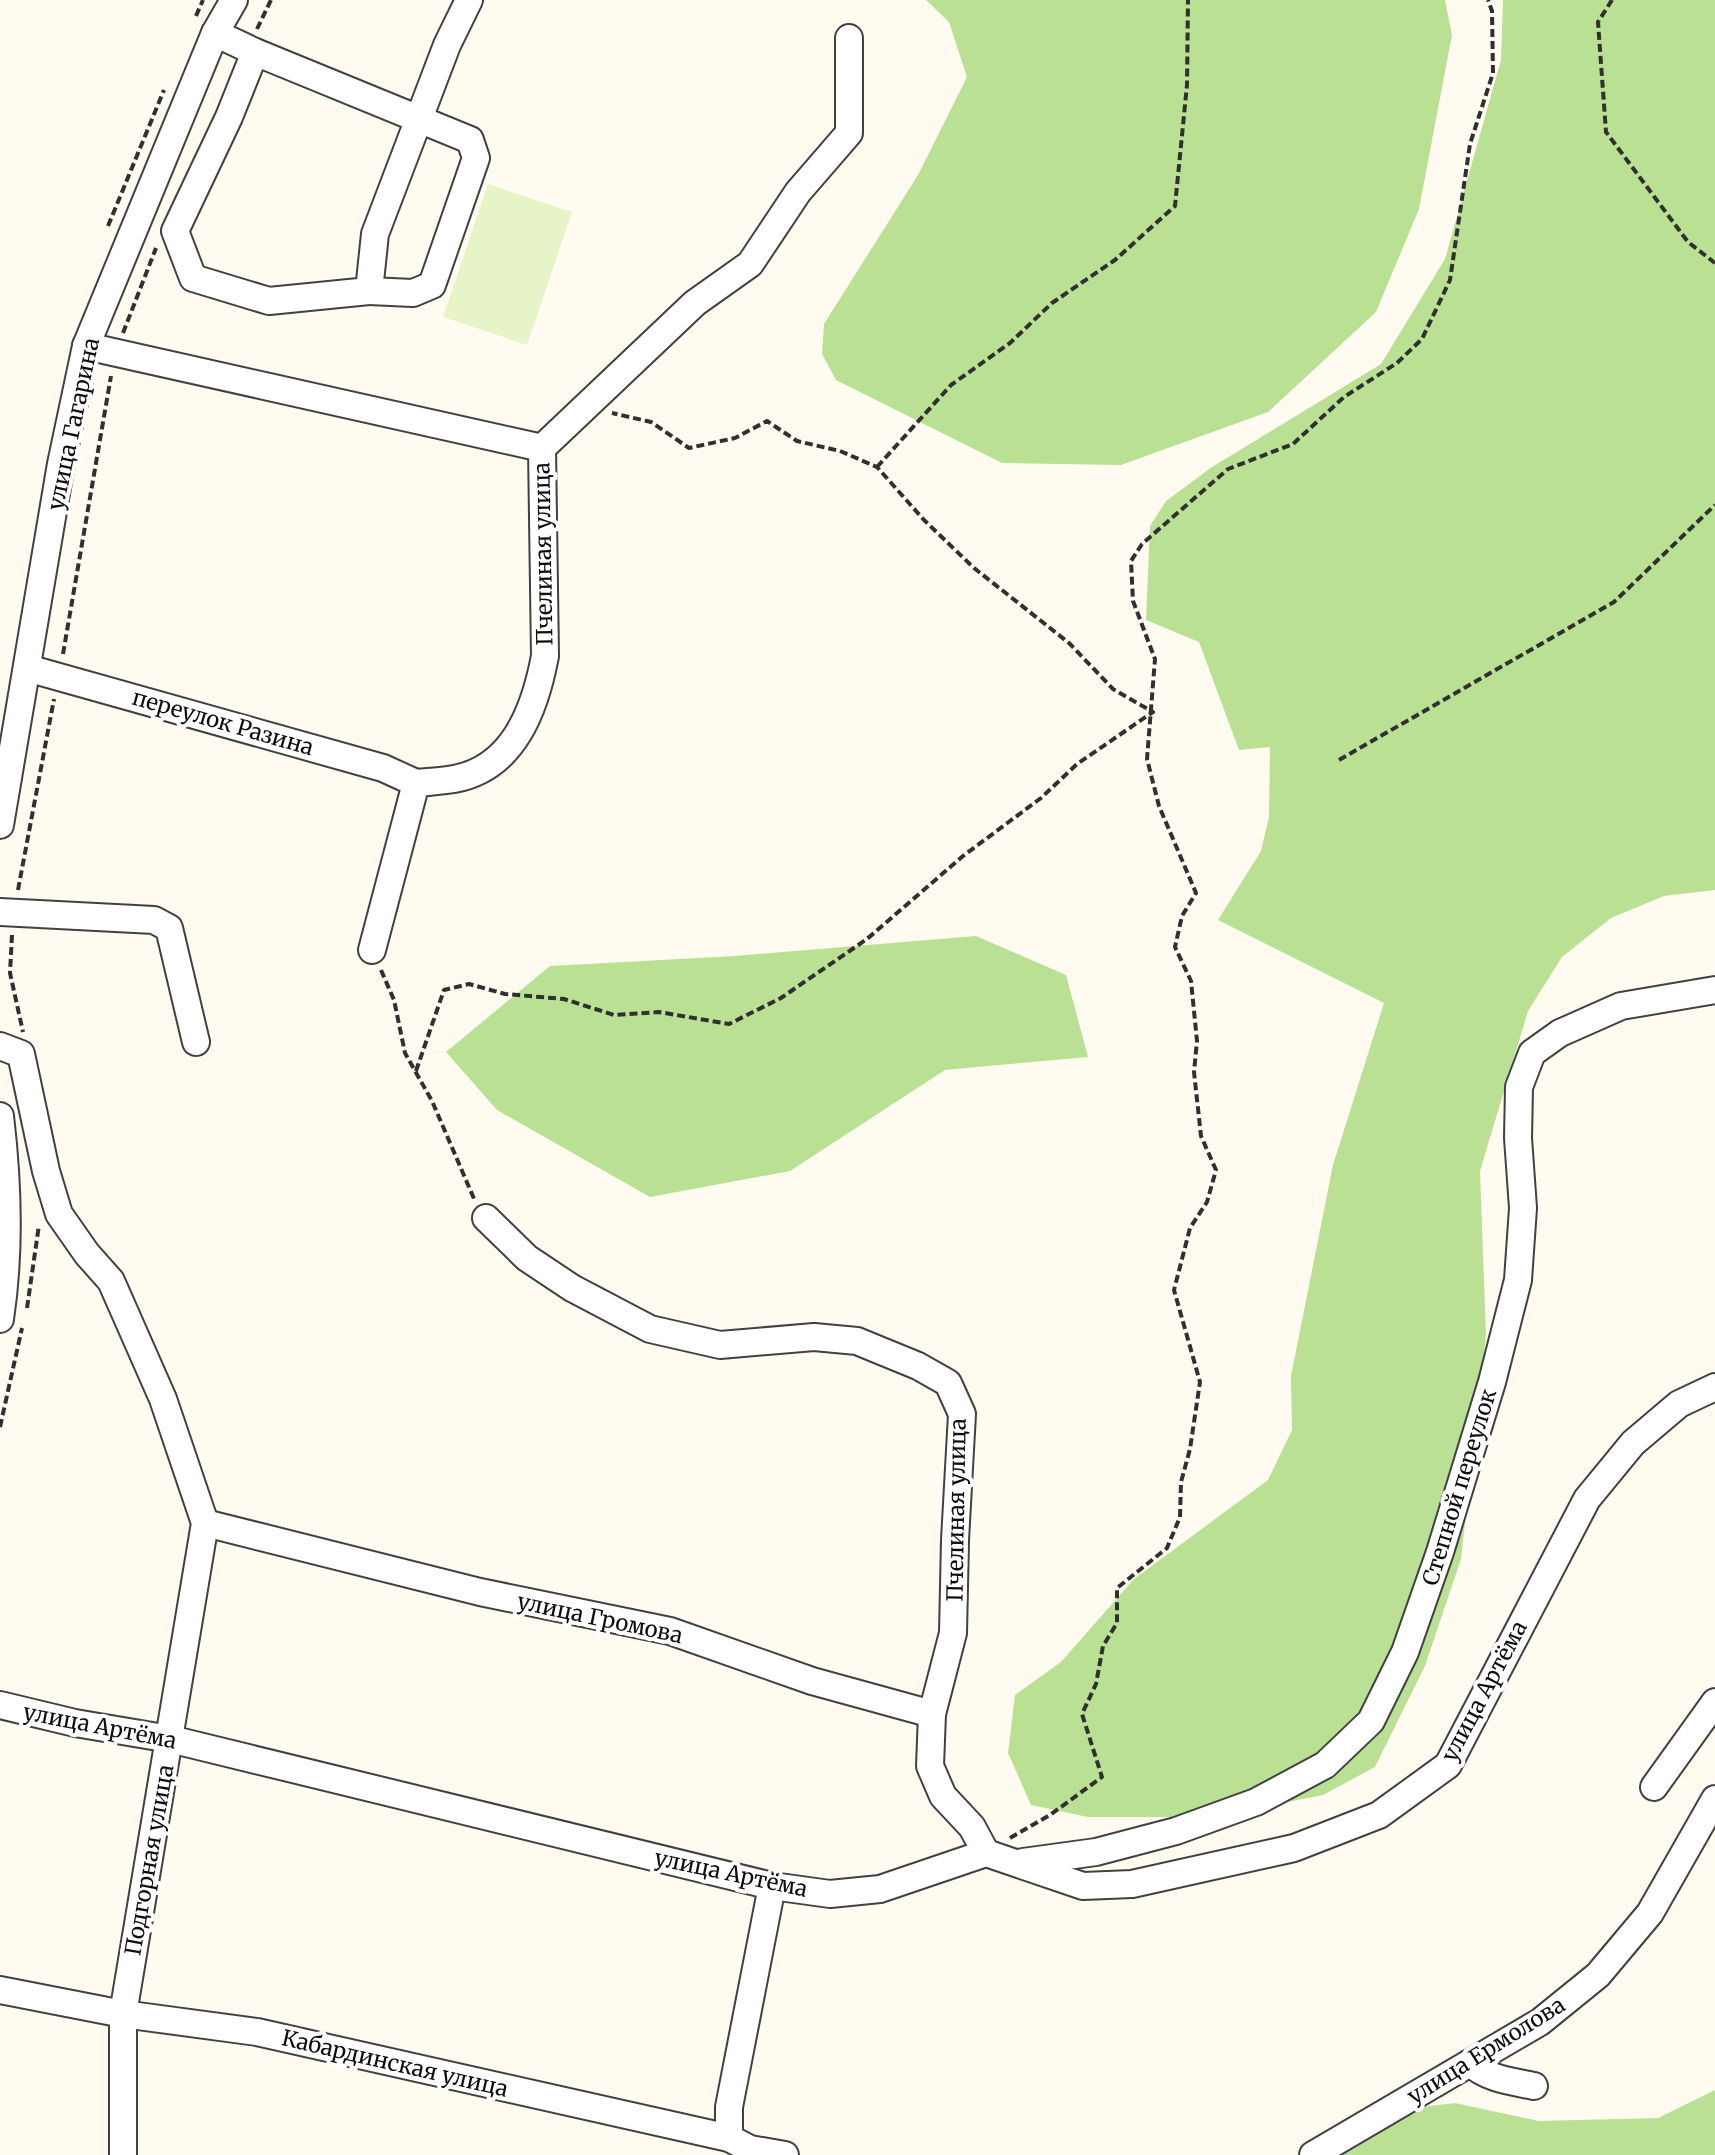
<svg xmlns="http://www.w3.org/2000/svg" width="1715" height="2155" viewBox="0 0 1715 2155" font-family="Merriweather,serif">
  <style>
    .forest { fill: #b9e093 }
    .pitch { fill: #e7f4c8 }
    .lines { fill: none; stroke-linecap: round; stroke-linejoin: round }
    .minor-casing { stroke: #414141; stroke-width: 30 }
    .path { stroke: #303030; stroke-width: 4; stroke-dasharray: 8 4; stroke-linecap: butt }
    .minor { stroke: #fff; stroke-width: 26 }
    .labels { text-anchor: middle; dominant-baseline: central; stroke-width: 8; stroke-linejoin: round; paint-order: stroke }
    .street-label { font-size: 22px; fill: #0e0e0e; stroke: #fff }
  </style>
  <rect width="100%" height="100%" fill="#fffbf0"/>
  <!-- forest -->
  <g class="forest">
    <path d="M 926,0 L 1445,0 L 1452,35 L 1419,209 L 1376,312 L 1268,412 L 1121,465 L 1002,463 L 836,380 L 822,354 L 824,324 L 918,175 L 967,77 L 949,22 Z"/>
    <path d="M 1503,0 L 1715,0 L 1715,890 L 1664,896 L 1611,918 L 1562,957 L 1528,1011 L 1480,1171 L 1486,1335 L 1461,1559 L 1425,1666 L 1375,1767 L 1323,1795 L 1210,1817 L 1088,1817 L 1031,1805 L 1008,1753 L 1015,1695 L 1061,1662 L 1134,1579 L 1268,1480 L 1292,1430 L 1291,1376 L 1333,1165 L 1384,1003 L 1218,920 L 1261,851 L 1269,817 L 1270,747 L 1239,750 L 1199,642 L 1146,620 L 1150,526 L 1166,501 L 1212,467 L 1381,364 L 1445,259 L 1501,60 Z"/>
    <path d="M 976,936 L 1066,975 L 1088,1057 L 945,1070 L 790,1171 L 650,1197 L 497,1110 L 446,1052 L 550,966 L 735,956 Z"/>
    <path d="M 1715,2090 L 1715,2155 L 1311,2155 L 1396,2110 L 1455,2103 L 1539,2121 L 1658,2118 Z"/>
  </g>
  <!-- pitch -->
  <path class="pitch" d="M 488,184 L 572,212 L 527,345 L 443,317 Z"/>
  <g class="lines">
    <!-- minor casing -->
    <g class="minor-casing">
      <g id="minor">
        <path d="M 215,33 L 255,52 L 470,140 L 476,158 L 432,285 L 413,293 L 369,291"/>
        <path d="M 255,52 L 229,117 L 175,231 L 193,278 L 269,301 L 369,291 L 375,234 L 447,45 L 469,0"/>
        <path d="M 86,346 L 542,448 L 545,656 C 535,709 514,768 454,779 C 442,781 429,782 416,783 L 372,950"/>
        <path d="M 542,448 L 695,303 L 750,264 L 798,192 L 849,133 L 849,38"/>
        <path d="M 27,668 L 383,768 L 416,783"/>
        <path d="M 0,825 L 61,464 L 86,346 L 215,33 L 234,0"/>
        <path d="M 0,912 L 154,920 L 169,928 L 196,1042"/>
        <path d="M 0,1046 L 21,1054 L 46,1171 L 59,1214 L 87,1254 L 111,1281 L 163,1399 L 205,1523 L 123,2014 L 123,2155"/>
        <path d="M 0,1116 C 8,1183 10,1253 0,1319"/>
        <path d="M 486,1218 L 527,1258 L 572,1288 L 650,1329 L 720,1345 L 814,1337 L 857,1341 L 918,1366 L 948,1383 L 962,1414 L 955,1540 L 953,1633 L 932,1714 L 930,1766 L 943,1796 L 972,1827 L 986,1853"/>
        <path d="M 205,1523 L 480,1592 L 670,1631 L 812,1681 L 932,1714"/>
        <path d="M 0,1705 L 75,1723 L 170,1739 L 772,1886 L 830,1894 L 880,1889 L 986,1853 L 1083,1886 L 1132,1884 L 1294,1848 L 1379,1815 L 1448,1765 L 1587,1499 L 1633,1443 L 1679,1404 L 1715,1387"/>
        <path d="M 1654,1787 L 1715,1702"/>
        <path d="M 1023,1862 L 1096,1852 L 1176,1831 L 1256,1802 L 1325,1765 L 1371,1721 L 1405,1652 L 1440,1552 L 1492,1382 L 1518,1280 L 1523,1208 L 1518,1138 L 1519,1087 L 1532,1053 L 1560,1033 L 1621,1006 L 1715,990"/>
        <path d="M 0,1990 L 123,2014 L 257,2032 L 729,2138 L 750,2149 L 785,2155"/>
        <path d="M 1470,2063 C 1488,2079 1511,2081 1534,2086"/>
        <path d="M 729,2138 L 729,2107 L 772,1886"/>
        <path d="M 1313,2155 L 1540,2022 L 1598,1975 L 1650,1913 L 1715,1799"/>
      </g>
    </g>
    <!-- path -->
    <g class="path">
      <path d="M 1612,0 L 1598,22 L 1606,132 L 1688,242 L 1715,263"/>
      <path d="M 196,16 L 203,0"/>
      <path d="M 257,29 L 271,0"/>
      <path d="M 108,226 L 164,90"/>
      <path d="M 123,333 L 156,248"/>
      <path d="M 877,467 L 951,385 L 1010,343 L 1052,303 L 1115,260 L 1175,206 L 1187,85 L 1188,0"/>
      <path d="M 63,654 L 111,376"/>
      <path d="M 1339,760 L 1614,602 L 1715,505"/>
      <path d="M 18,890 L 54,699"/>
      <path d="M 12,935 L 10,973 L 23,1032"/>
      <path d="M 381,970 L 394,1000 L 405,1053 L 432,1101 L 475,1201"/>
      <path d="M 416,1071 L 444,990 L 469,984 L 505,994 L 564,999 L 614,1015 L 659,1012 L 729,1024 L 781,998 L 867,939 L 963,856 L 1041,798 L 1077,764 L 1153,712 L 1113,689 L 1069,643 L 974,568 L 924,520 L 877,467 L 840,451 L 797,441 L 767,421 L 735,438 L 689,448 L 651,422 L 612,413"/>
      <path d="M 27,1308 L 39,1225"/>
      <path d="M 0,1427 L 22,1328"/>
      <path d="M 1010,1838 L 1050,1815 L 1102,1777 L 1082,1714 L 1096,1684 L 1103,1646 L 1117,1623 L 1117,1588 L 1167,1548 L 1180,1517 L 1181,1482 L 1190,1449 L 1200,1382 L 1174,1290 L 1190,1228 L 1207,1202 L 1216,1170 L 1201,1136 L 1194,1072 L 1197,1041 L 1191,981 L 1175,947 L 1182,916 L 1196,893 L 1159,806 L 1147,759 L 1155,659 L 1133,601 L 1131,561 L 1142,544 L 1228,469 L 1293,444 L 1344,397 L 1397,363 L 1422,339 L 1450,280 L 1470,144 L 1493,73 L 1492,11 L 1488,0"/>
    </g>
    <!-- minor -->
    <use href="#minor" class="minor"/>
  </g>
  <g class="labels">
    <!-- street labels -->
    <g class="street-label">
      <text transform="translate(73 424) rotate(-78)">улица Гагарина</text>
      <text transform="translate(543 554) rotate(-91)">Пчелиная улица</text>
      <text transform="translate(223 722) rotate(16)">переулок Разина</text>
      <text transform="translate(1459 1487) rotate(-73)">Степной переулок</text>
      <text transform="translate(956 1510) rotate(-89)">Пчелиная улица</text>
      <text transform="translate(600 1618) rotate(12)">улица Громова</text>
      <text transform="translate(1484 1691) rotate(-62)">улица Артёма</text>
      <text transform="translate(100 1726) rotate(11)">улица Артёма</text>
      <text transform="translate(149 1860) rotate(-80)">Подгорная улица</text>
      <text transform="translate(731 1873) rotate(12)">улица Артёма</text>
      <text transform="translate(1486 2050) rotate(-32)">улица Ермолова</text>
      <text transform="translate(395 2063) rotate(13)">Кабардинская улица</text>
    </g>
  </g>
</svg>
